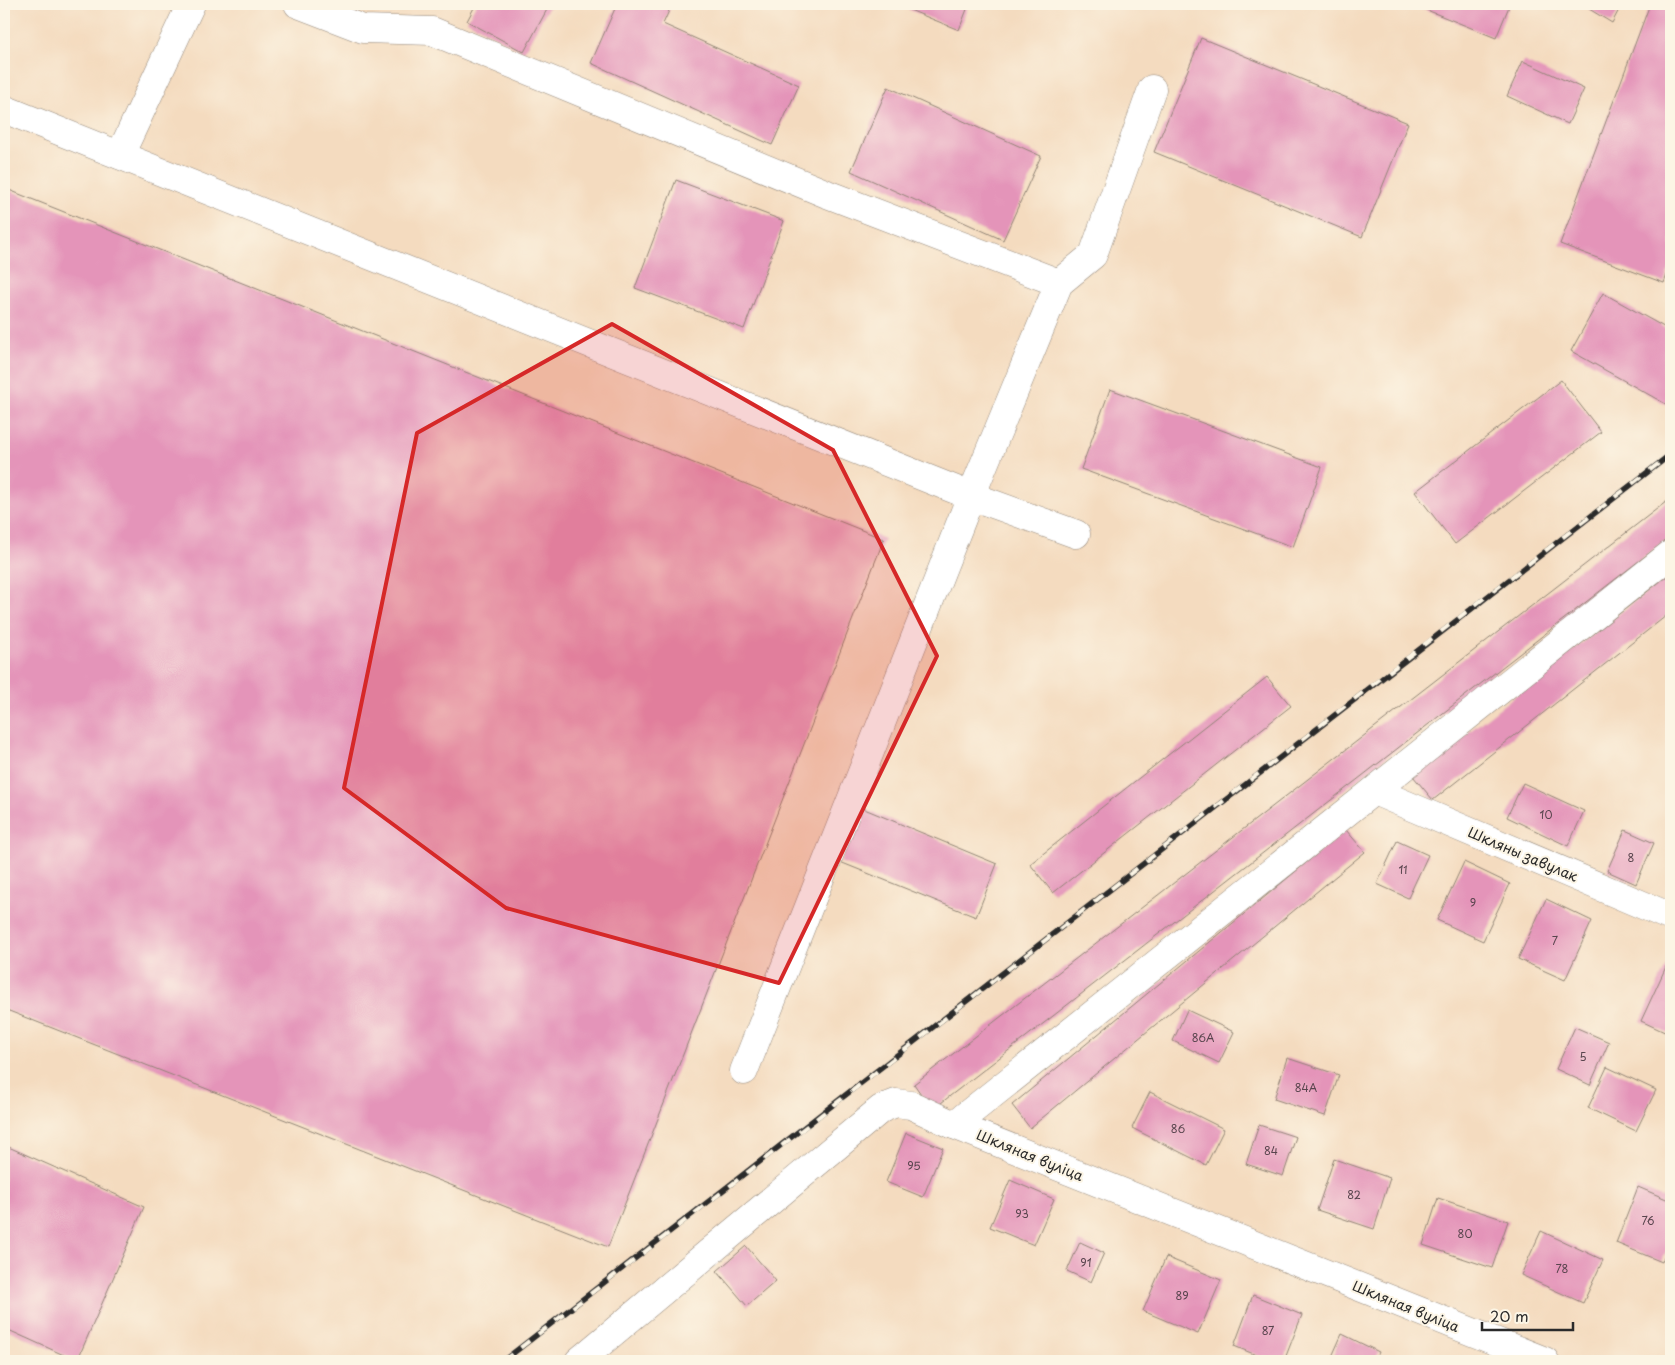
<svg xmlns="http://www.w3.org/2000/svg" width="1675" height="1365" viewBox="0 0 1675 1365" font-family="'Playpen Sans',sans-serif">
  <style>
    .building { fill: #e494b9 }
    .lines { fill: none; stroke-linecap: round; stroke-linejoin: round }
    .minor-casing { stroke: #908375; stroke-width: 29 }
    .minor { stroke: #fff; stroke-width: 28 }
    .rail-casing { stroke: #2b2b2b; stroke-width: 5.5 }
    .rail { stroke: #fcf5e5; stroke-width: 4; stroke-dasharray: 11; stroke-linecap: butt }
    .marked { fill: #d62828; fill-opacity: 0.2; stroke: #d62828; stroke-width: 4; stroke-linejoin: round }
    .labels { text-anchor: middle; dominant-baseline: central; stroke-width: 4; stroke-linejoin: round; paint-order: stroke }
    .number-label { font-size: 11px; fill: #59454e }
    .street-label { font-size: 14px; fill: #2b2b2b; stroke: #fcf5e5 }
  </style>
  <rect width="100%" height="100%" fill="#fcf5e5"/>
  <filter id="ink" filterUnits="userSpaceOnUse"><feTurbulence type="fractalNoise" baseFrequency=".02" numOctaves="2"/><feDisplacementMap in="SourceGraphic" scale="10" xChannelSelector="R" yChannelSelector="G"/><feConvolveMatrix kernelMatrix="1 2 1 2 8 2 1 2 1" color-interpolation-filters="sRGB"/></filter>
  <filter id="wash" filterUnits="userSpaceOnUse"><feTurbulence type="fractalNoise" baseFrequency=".0096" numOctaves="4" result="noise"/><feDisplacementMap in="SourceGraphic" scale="20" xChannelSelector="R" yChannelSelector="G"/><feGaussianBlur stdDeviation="1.12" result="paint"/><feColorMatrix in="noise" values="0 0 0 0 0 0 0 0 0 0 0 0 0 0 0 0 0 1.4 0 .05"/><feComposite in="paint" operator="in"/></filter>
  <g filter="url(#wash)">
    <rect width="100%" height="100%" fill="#f4dbbf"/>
    <g id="blocks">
      <!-- building -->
      <g class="building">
        <path d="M 476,4 L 550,4 L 524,52 L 467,21 Z"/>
        <path d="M 617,4 L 672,4 L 663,24 L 799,85 L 772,145 L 591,63 Z"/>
        <path d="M 895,4 L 969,4 L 959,30 Z"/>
        <path d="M 1412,4 L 1510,4 L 1496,38 Z"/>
        <path d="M 1581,4 L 1622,4 L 1612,23 Z"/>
        <path d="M 1650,4 L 1671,4 L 1671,264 L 1664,283 L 1560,244 Z"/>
        <path d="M 1201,38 L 1408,123 L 1362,237 L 1154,152 Z"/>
        <path d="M 1523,61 L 1584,89 L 1568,124 L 1507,96 Z"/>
        <path d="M 888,87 L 1041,156 L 1003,240 L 851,171 Z"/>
        <path d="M 676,180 L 784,221 L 744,329 L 635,288 Z"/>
        <path d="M 4,188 L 884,539 L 608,1247 L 4,1009 Z"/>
        <path d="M 1603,293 L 1671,331 L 1671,407 L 1571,351 Z"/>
        <path d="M 1561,380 L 1601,432 L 1455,544 L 1415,492 Z"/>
        <path d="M 1110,389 L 1322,467 L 1293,547 L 1081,469 Z"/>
        <path d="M 1671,498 L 1671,536 L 932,1110 L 914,1084 Z"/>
        <path d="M 1671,573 L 1671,612 L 1433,800 L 1413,776 Z"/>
        <path d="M 1267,677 L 1291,706 L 1053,893 L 1030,864 Z"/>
        <path d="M 1523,783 L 1584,811 L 1568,846 L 1507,817 Z"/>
        <path d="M 862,808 L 997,864 L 976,917 L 840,862 Z"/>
        <path d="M 1346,830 L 1365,852 L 1030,1128 L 1012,1105 Z"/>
        <path d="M 1625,830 L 1654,843 L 1636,884 L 1607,871 Z"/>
        <path d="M 1397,841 L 1428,855 L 1408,898 L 1377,884 Z"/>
        <path d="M 1464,862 L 1510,884 L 1483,941 L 1437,920 Z"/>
        <path d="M 1546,899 L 1592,921 L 1565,980 L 1518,959 Z"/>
        <path d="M 1670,958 L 1671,958 L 1671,1035 L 1641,1021 Z"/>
        <path d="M 1187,1010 L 1234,1032 L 1219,1063 L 1173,1041 Z"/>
        <path d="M 1575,1027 L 1609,1042 L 1590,1085 L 1556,1069 Z"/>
        <path d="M 1287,1058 L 1339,1075 L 1325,1116 L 1274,1099 Z"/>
        <path d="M 1607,1067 L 1656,1090 L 1636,1131 L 1588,1108 Z"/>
        <path d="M 1150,1092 L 1224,1129 L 1206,1165 L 1132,1128 Z"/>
        <path d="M 1259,1125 L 1296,1137 L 1283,1176 L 1246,1164 Z"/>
        <path d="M 906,1133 L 943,1148 L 923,1197 L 886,1182 Z"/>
        <path d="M 4,1145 L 144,1207 L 77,1361 L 4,1328 Z"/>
        <path d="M 1334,1159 L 1390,1178 L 1374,1229 L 1317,1210 Z"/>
        <path d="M 1010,1180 L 1054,1199 L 1034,1245 L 990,1227 Z"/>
        <path d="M 1638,1187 L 1671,1201 L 1671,1239 L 1662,1262 L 1616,1243 Z"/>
        <path d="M 1438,1198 L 1508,1221 L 1492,1268 L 1423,1245 Z"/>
        <path d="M 1541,1231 L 1603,1260 L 1583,1303 L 1521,1275 Z"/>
        <path d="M 1080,1242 L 1104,1253 L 1091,1282 L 1067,1271 Z"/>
        <path d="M 746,1246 L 776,1281 L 747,1306 L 717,1271 Z"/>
        <path d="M 1166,1257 L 1221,1280 L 1198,1334 L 1143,1311 Z"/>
        <path d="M 1253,1295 L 1302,1315 L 1284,1361 L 1271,1361 L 1234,1346 Z"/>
        <path d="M 1342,1334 L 1379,1352 L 1375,1361 L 1330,1361 Z"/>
      </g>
    </g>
  </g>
  <g filter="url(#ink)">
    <use href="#blocks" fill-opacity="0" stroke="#908375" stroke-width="1"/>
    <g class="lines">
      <!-- minor casing -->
      <g class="minor-casing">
        <g id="minor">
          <path d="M 298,4 L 363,29 L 432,31 L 827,194 L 1059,283"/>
          <path d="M 4,109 L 971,496 L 1076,534"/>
          <path d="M 120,155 L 191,4"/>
          <path d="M 1374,791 L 1671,917"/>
          <path d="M 744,1071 L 971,496 L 1059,283 L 1093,255 L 1152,89"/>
          <path d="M 954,1125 L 1671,554"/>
          <path d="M 579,1361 L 881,1109 L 896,1103 L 911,1105 L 954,1125 L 1545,1361"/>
        </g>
      </g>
      <!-- minor -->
      <use href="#minor" class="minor"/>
      <!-- rail casing -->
      <g class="rail-casing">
        <path id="rail" d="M 503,1361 C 894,1061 1280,754 1671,454"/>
      </g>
      <!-- rail -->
      <use href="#rail" class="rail"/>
    </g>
  </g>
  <!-- marked area -->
  <path class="marked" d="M 612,324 L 833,450 L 937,656 L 779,983 L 506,908 L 344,788 L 417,433 Z"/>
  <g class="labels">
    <!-- number labels -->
    <g class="number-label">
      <text x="1546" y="814">10</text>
      <text x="1631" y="857">8</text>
      <text x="1403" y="869">11</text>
      <text x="1473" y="902">9</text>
      <text x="1555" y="940">7</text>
      <text x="1203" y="1037">86А</text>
      <text x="1583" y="1056">5</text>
      <text x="1306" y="1087">84А</text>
      <text x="1178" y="1128">86</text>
      <text x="1271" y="1150">84</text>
      <text x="914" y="1165">95</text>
      <text x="1354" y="1194">82</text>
      <text x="1022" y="1213">93</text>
      <text x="1648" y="1220">76</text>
      <text x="1465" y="1233">80</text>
      <text x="1086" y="1262">91</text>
      <text x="1562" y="1268">78</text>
      <text x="1182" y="1295">89</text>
      <text x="1268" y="1330">87</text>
    </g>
    <!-- street labels -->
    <g class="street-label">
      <text transform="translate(1523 854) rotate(23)">Шкляны завулак</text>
      <text transform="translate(1030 1155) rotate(22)">Шкляная вуліца</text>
      <text transform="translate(1406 1306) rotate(22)">Шкляная вуліца</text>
    </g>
  </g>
  <!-- margin -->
  <rect width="1675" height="1365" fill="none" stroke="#fcf5e5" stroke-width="20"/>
  <!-- scale -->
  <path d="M1482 1322v8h91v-8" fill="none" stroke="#2b2b2b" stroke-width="2.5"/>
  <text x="1490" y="1322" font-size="15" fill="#2b2b2b" stroke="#fcf5e5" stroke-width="4" paint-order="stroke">20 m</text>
</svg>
